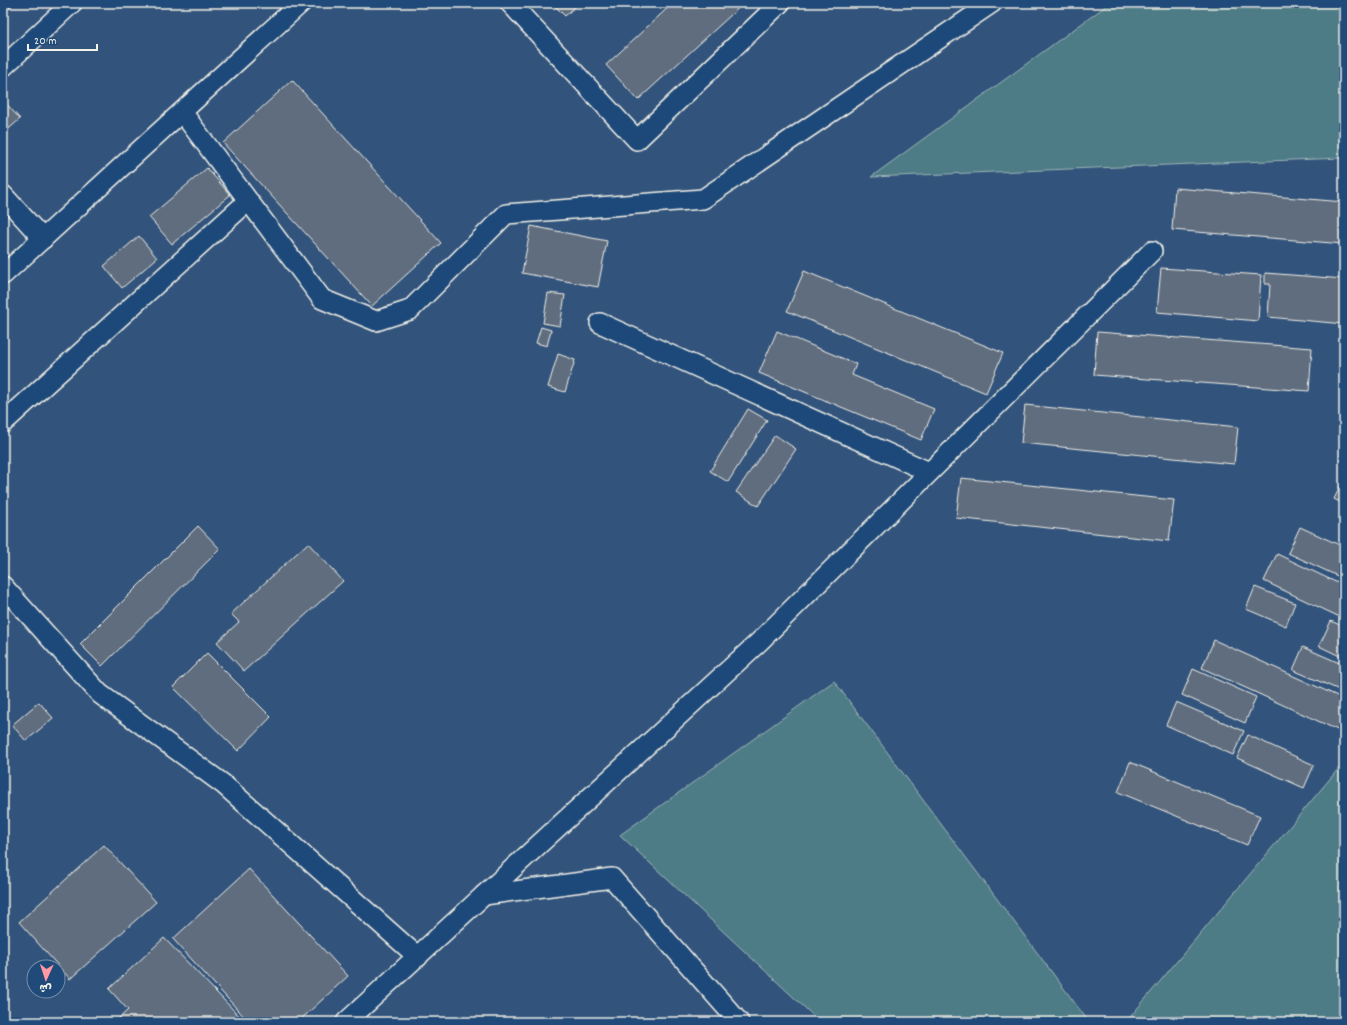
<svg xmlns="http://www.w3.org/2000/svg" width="1347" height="1025" viewBox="0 0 1347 1025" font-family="Dekko,'Playpen Sans Arabic',sans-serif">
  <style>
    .green { fill: #4e7c86; stroke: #a1b6b7 }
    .building { fill: #5f6d7f; stroke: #f4f1e8 }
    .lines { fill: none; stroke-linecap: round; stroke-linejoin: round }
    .minor-casing { stroke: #f4f1e8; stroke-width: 22 }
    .minor { stroke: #1f4a7a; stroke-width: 19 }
  </style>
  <rect width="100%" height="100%" fill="#32547c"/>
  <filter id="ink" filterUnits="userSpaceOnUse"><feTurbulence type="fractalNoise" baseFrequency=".025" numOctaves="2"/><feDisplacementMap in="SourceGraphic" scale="8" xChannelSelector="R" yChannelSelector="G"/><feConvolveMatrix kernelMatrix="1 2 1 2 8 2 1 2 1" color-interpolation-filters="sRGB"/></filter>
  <g filter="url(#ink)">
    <!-- green -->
    <g class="green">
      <path d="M 1110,3 L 1344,3 L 1344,160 L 1342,158 L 871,177 Z"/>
      <path d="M 834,681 L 1089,1022 L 820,1022 L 620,835 Z"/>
      <path d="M 1344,762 L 1344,1022 L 1126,1022 Z"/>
    </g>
    <!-- building -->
    <g class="building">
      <path d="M 3,3 L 15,3 L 3,14 Z"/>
      <path d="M 552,3 L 579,3 L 565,16 Z"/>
      <path d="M 673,3 L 744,3 L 638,100 L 606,65 Z"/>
      <path d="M 292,80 L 441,243 L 372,306 L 223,143 Z"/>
      <path d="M 3,100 L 20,119 L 3,134 Z"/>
      <path d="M 207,168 L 230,195 L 172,244 L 149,217 Z"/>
      <path d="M 1175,188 L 1344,202 L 1344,244 L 1172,230 Z"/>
      <path d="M 531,226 L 607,241 L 598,287 L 522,273 Z"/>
      <path d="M 139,236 L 157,258 L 122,288 L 104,266 Z"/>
      <path d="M 1161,268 L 1261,275 L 1258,321 L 1157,312 Z"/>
      <path d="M 804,271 L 1003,353 L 986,393 L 787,311 Z"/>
      <path d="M 1265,273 L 1344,279 L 1344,324 L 1268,317 L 1270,284 L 1265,284 Z"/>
      <path d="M 548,293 L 565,295 L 560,326 L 543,323 Z"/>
      <path d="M 541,327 L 551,330 L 547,346 L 536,343 Z"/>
      <path d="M 777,331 L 856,364 L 852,375 L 934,409 L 921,440 L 759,373 Z"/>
      <path d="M 1097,332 L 1312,348 L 1309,391 L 1094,375 Z"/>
      <path d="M 558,354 L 575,360 L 565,392 L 548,387 Z"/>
      <path d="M 1025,405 L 1238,427 L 1234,464 L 1021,443 Z"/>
      <path d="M 748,409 L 767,420 L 728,482 L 710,471 Z"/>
      <path d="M 775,435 L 796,449 L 758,506 L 736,492 Z"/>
      <path d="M 961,478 L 1174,500 L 1169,541 L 956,518 Z"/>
      <path d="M 1344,479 L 1344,504 L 1334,499 Z"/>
      <path d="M 198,526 L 220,549 L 102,666 L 80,644 Z"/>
      <path d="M 1300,527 L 1344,547 L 1344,579 L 1288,553 Z"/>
      <path d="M 308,543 L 343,581 L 244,671 L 217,642 L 239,622 L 231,614 Z"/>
      <path d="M 1277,554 L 1344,586 L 1344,619 L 1264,581 Z"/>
      <path d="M 1255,587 L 1295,603 L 1286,626 L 1246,609 Z"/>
      <path d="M 1331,621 L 1344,627 L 1344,658 L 1319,646 Z"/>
      <path d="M 1214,640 L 1344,699 L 1344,727 L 1342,732 L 1202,668 Z"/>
      <path d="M 1303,647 L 1344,665 L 1344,692 L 1293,670 Z"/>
      <path d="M 207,653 L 271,717 L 238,751 L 173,687 Z"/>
      <path d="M 1193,669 L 1256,697 L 1245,723 L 1182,695 Z"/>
      <path d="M 39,702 L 53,718 L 26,741 L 12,725 Z"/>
      <path d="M 1176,702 L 1244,731 L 1233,755 L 1166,725 Z"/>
      <path d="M 1248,735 L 1314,765 L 1304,788 L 1237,758 Z"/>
      <path d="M 1130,762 L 1260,816 L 1247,845 L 1118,792 Z"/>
      <path d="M 104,845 L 156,902 L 70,979 L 19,922 Z"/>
      <path d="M 249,869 L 348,976 L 298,1022 L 249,1022 L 173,939 Z"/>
      <path d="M 164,938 L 245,1022 L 115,1022 L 128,1010 L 109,989 Z"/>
    </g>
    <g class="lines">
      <!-- minor casing -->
      <g class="minor-casing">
        <g id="minor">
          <path d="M 510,3 L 637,140 L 780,3"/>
          <path d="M 3,67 L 72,3"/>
          <path d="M 182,112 L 322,299 L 376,321 L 410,310 L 506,214 L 703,199 L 992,3"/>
          <path d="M 3,195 L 43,239"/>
          <path d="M 3,275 L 301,3"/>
          <path d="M 600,323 L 929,472"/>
          <path d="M 3,423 L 248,201"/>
          <path d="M 3,586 L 100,694 L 223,784 L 418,957"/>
          <path d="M 484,895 L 612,878 L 739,1022"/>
          <path d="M 346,1022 L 760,641 L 1152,251"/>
        </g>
      </g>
      <!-- minor -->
      <use href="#minor" class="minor"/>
    </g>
  </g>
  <!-- margin -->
  <rect width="1347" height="1025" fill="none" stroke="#1f4a7a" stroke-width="16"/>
  <rect x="8" y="8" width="1331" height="1009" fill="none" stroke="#f4f1e8" stroke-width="1.5" filter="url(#ink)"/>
  <!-- north arrow -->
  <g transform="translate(46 979) rotate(183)"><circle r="19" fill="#1f4a7a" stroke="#748da6"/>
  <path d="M0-3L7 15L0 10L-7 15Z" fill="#ff9aa2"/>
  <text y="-6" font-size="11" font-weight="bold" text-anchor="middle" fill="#f4f1e8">ش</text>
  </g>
  <!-- scale -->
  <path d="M28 44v6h69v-6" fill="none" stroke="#f4f1e8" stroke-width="2"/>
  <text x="34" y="44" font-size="12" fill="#f4f1e8" stroke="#1f4a7a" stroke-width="3" paint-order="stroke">20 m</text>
</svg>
